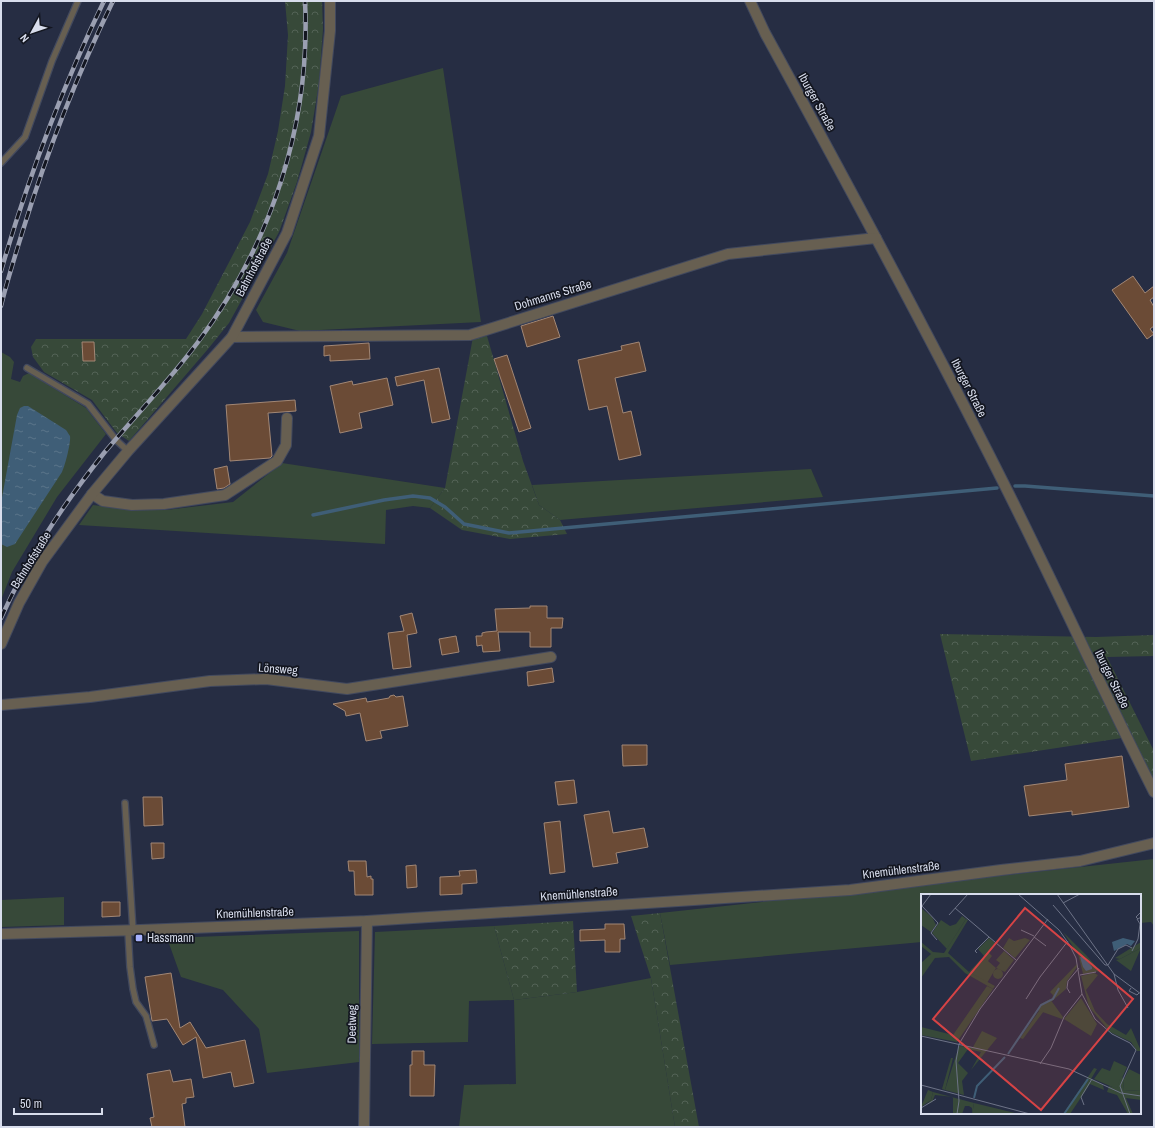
<svg xmlns="http://www.w3.org/2000/svg" width="1155" height="1128" viewBox="0 0 1155 1128" font-family="'Archivo Narrow',sans-serif">
  <style>
    .green { fill: #374939 }
    .forest { fill: url(#forest-crowns) }
    .water { fill: url(#water-ripples) }
    .lines { fill: none; stroke-linecap: round; stroke-linejoin: round }
    .stream { stroke: #3f5e77; stroke-width: 3.5 }
    .building { fill: #6b4b36; stroke: #a28775 }
    .lane-casing { stroke: #42495e; stroke-width: 8 }
    .street-casing { stroke: #42495e; stroke-width: 12 }
    .lane { stroke: #675f51; stroke-width: 5.5 }
    .street { stroke: #675f51; stroke-width: 10 }
    .rail-casing { stroke: #9a9fb1; stroke-width: 4.5 }
    .rail { stroke: #131620; stroke-width: 3; stroke-dasharray: 9; stroke-linecap: butt }
    .poi-dot { fill: #a7b1fc; stroke: #131620; stroke-width: 1.5 }
    .labels { text-anchor: middle; dominant-baseline: central; stroke-width: 3.5; stroke-linejoin: round; paint-order: stroke }
    .street-label { font-size: 12px; fill: #d8ddec; stroke: #131620 }
    .poi-label { font-size: 12px; fill: #d8ddec; stroke: #131620; text-anchor: start }
    .inset-river { fill: none; stroke: #3f5e77; stroke-width: 2 }
    .inset-road { fill: none; stroke: #6d7387; stroke-width: 1 }
    .view { fill: #d64345; fill-opacity: 0.15; stroke: #d64345; stroke-width: 2 }
    .inset-edge { fill: none; stroke: #d8ddec; stroke-width: 2 }
  </style>
  <defs>
    <pattern id="forest-crowns" width="20" height="18" patternUnits="userSpaceOnUse"><rect width="20" height="18" fill="#374939"/><path d="M2 6a3 3 0 1 1 6 0M12 15a3 3 0 1 1 6 0" fill="none" stroke="#536356"/></pattern>
    <pattern id="water-ripples" width="26" height="14" patternUnits="userSpaceOnUse"><rect width="26" height="14" fill="#3f5e77"/><path d="M2 4q2-2 4 0t4 0M15 11q2-2 4 0t4 0" fill="none" stroke="#5a758a"/></pattern>
  </defs>
  <rect width="100%" height="100%" fill="#262d43"/>
  <!-- green -->
  <g class="green">
    <path d="M 443,68 L 481,322 L 300,331 L 263,322 L 256,310 L 287,253 L 341,96 Z"/>
    <path d="M 1,352 L 10,357 L 14,362 L 11,379 L 20,382 L 23,376 L 29,373 L 86,408 L 106,434 L 57,497 L 12,572 L 1,600 Z"/>
    <path d="M 282,463 L 445,488 L 430,508 L 413,506 L 386,510 L 385,544 L 79,525 L 93,505 L 133,510 L 166,510 L 233,502 Z"/>
    <path d="M 811,469 L 823,497 L 560,520 L 539,505 L 532,485 Z"/>
    <path d="M 1154,859 L 1154,926 L 1151,922 L 1140,923 L 1140,895 L 922,895 L 922,942 L 670,965 L 660,913 Z"/>
    <path d="M 64,897 L 64,925 L 1,927 L 1,900 Z"/>
    <path d="M 494,926 L 514,1000 L 577,992 L 651,978 L 675,1127 L 459,1127 L 464,1085 L 516,1084 L 514,1000 L 469,1001 L 468,1042 L 372,1044 L 375,932 Z"/>
    <path d="M 359,931 L 359,1062 L 267,1073 L 259,1029 L 223,990 L 181,977 L 167,938 Z"/>
  </g>
  <!-- forest -->
  <g class="forest">
    <path d="M 285,1 L 322,1 L 323,29 L 319,83 L 311,132 L 297,182 L 279,232 L 229,323 L 208,349 L 129,441 L 117,433 L 92,400 L 44,372 L 33,357 L 31,347 L 36,339 L 186,339 L 202,314 L 250,222 L 268,174 L 278,131 L 285,86 L 288,35 Z"/>
    <path d="M 487,336 L 523,461 L 539,505 L 560,520 L 567,534 L 510,539 L 462,530 L 430,508 L 445,488 L 473,337 Z"/>
    <path d="M 940,634 L 1096,637 L 1154,635 L 1154,656 L 1107,657 L 1154,751 L 1154,800 L 1122,738 L 971,761 Z"/>
    <path d="M 660,913 L 699,1127 L 675,1127 L 651,978 L 631,916 Z"/>
    <path d="M 573,921 L 577,992 L 514,1000 L 494,926 Z"/>
  </g>
  <!-- water -->
  <path class="water" d="M 24,406 L 28,406 L 66,430 C 67,431 69,435 70,436 C 71,443 65,466 62,472 L 15,544 L 7,547 L 1,544 L 1,503 L 17,415 L 20,408 Z"/>
  <g class="lines">
    <!-- stream -->
    <g class="stream">
      <path d="M 1015,486 L 1025,486 L 1154,496"/>
      <path d="M 313,515 L 384,500 L 413,496 L 430,498 L 445,507 L 464,524 L 509,533 L 997,488"/>
    </g>
  </g>
  <!-- building -->
  <g class="building">
    <path d="M 1133,276 L 1145,293 L 1154,286 L 1154,297 L 1150,300 L 1154,307 L 1154,326 L 1150,329 L 1154,334 L 1147,339 L 1112,290 Z"/>
    <path d="M 553,316 L 560,337 L 527,347 L 521,326 Z"/>
    <path d="M 82,342 L 94,342 L 95,361 L 83,361 Z"/>
    <path d="M 639,342 L 646,371 L 615,378 L 623,413 L 631,411 L 641,455 L 619,460 L 607,406 L 589,410 L 578,360 L 622,350 L 621,346 Z"/>
    <path d="M 369,343 L 370,359 L 330,361 L 330,355 L 324,356 L 324,346 Z"/>
    <path d="M 507,355 L 531,428 L 519,432 L 494,359 Z"/>
    <path d="M 439,368 L 450,419 L 432,423 L 424,380 L 397,386 L 395,377 Z"/>
    <path d="M 387,378 L 393,405 L 359,413 L 362,428 L 340,433 L 330,386 L 352,381 L 353,385 Z"/>
    <path d="M 295,400 L 296,411 L 268,413 L 272,456 L 270,458 L 230,461 L 226,405 Z"/>
    <path d="M 227,466 L 230,484 L 224,488 L 217,489 L 214,469 Z"/>
    <path d="M 530,606 L 547,606 L 547,618 L 563,618 L 562,628 L 551,628 L 551,647 L 530,647 L 530,632 L 498,632 L 500,651 L 483,652 L 482,645 L 477,646 L 476,636 L 482,636 L 482,633 L 486,632 L 497,631 L 495,609 L 530,608 Z"/>
    <path d="M 412,613 L 417,633 L 407,635 L 411,667 L 393,669 L 388,633 L 404,631 L 400,616 Z"/>
    <path d="M 456,636 L 459,652 L 442,655 L 439,639 Z"/>
    <path d="M 552,668 L 554,682 L 528,686 L 527,672 Z"/>
    <path d="M 394,695 L 396,697 L 403,696 L 408,726 L 380,731 L 382,738 L 366,741 L 360,713 L 346,716 L 345,711 L 333,704 L 366,698 L 367,702 L 389,698 L 390,696 Z"/>
    <path d="M 622,745 L 647,745 L 647,765 L 623,766 Z"/>
    <path d="M 1122,756 L 1129,807 L 1072,815 L 1072,811 L 1029,816 L 1024,786 L 1067,780 L 1065,764 Z"/>
    <path d="M 574,780 L 577,803 L 558,805 L 555,782 Z"/>
    <path d="M 143,797 L 162,797 L 163,825 L 144,826 Z"/>
    <path d="M 609,811 L 613,833 L 644,828 L 648,847 L 616,853 L 618,863 L 593,867 L 584,815 Z"/>
    <path d="M 560,821 L 565,872 L 550,874 L 544,823 Z"/>
    <path d="M 151,843 L 164,843 L 164,858 L 152,859 Z"/>
    <path d="M 348,861 L 366,861 L 367,877 L 371,876 L 371,879 L 373,879 L 373,895 L 355,895 L 354,871 L 349,871 Z"/>
    <path d="M 416,865 L 417,887 L 407,888 L 406,866 Z"/>
    <path d="M 476,870 L 477,883 L 462,884 L 462,894 L 440,895 L 440,877 L 460,876 L 459,871 Z"/>
    <path d="M 102,902 L 120,902 L 120,916 L 102,917 Z"/>
    <path d="M 605,924 L 624,924 L 625,939 L 620,939 L 620,952 L 605,952 L 605,940 L 580,941 L 580,930 L 605,929 Z"/>
    <path d="M 171,973 L 180,1028 L 190,1022 L 206,1048 L 245,1040 L 254,1083 L 234,1087 L 231,1072 L 203,1078 L 196,1037 L 183,1045 L 167,1019 L 152,1021 L 145,977 Z"/>
    <path d="M 412,1051 L 424,1051 L 424,1065 L 435,1065 L 434,1096 L 410,1096 L 410,1065 L 412,1065 Z"/>
    <path d="M 170,1070 L 173,1082 L 191,1079 L 194,1097 L 186,1098 L 186,1103 L 182,1104 L 185,1127 L 152,1127 L 150,1118 L 154,1117 L 147,1074 Z"/>
  </g>
  <g class="lines">
    <!-- lane casing -->
    <g class="lane-casing">
      <g id="lane">
        <path d="M 1,163 L 25,137 L 52,61 L 78,1"/>
        <path d="M 27,368 L 88,404 L 116,440 L 128,451"/>
        <path d="M 125,803 L 133,931"/>
        <path d="M 128,931 L 130,967 L 133,989 L 136,1002 L 146,1016 L 154,1045"/>
      </g>
    </g>
    <!-- street casing -->
    <g class="street-casing">
      <g id="street">
        <path d="M 750,1 L 765,33 C 846,181 926,329 1002,480 C 1054,583 1102,689 1154,792"/>
        <path d="M 232,337 L 470,335 L 728,254 L 876,238"/>
        <path d="M 92,494 L 103,501 L 132,505 L 164,504 L 225,495 L 277,461 L 286,445 L 287,418"/>
        <path d="M 1,644 L 19,603 L 42,562 L 92,494 L 128,451 L 232,337 L 287,233 L 319,136 L 330,31 L 330,1"/>
        <path d="M 1,705 L 90,697 L 210,681 L 266,679 L 347,689 L 551,657"/>
        <path d="M 1,934 L 140,930 L 367,921 L 850,890 L 1001,870 L 1080,861 L 1154,843"/>
        <path d="M 364,1127 L 367,921"/>
      </g>
    </g>
    <!-- lane -->
    <use href="#lane" class="lane"/>
    <!-- street -->
    <use href="#street" class="street"/>
    <!-- rail casing -->
    <g class="rail-casing">
      <g id="rail">
        <path d="M 1,271 C 28,178 62,88 104,1"/>
        <path d="M 1,306 C 7,281 15,256 23,230 C 47,152 77,75 113,1"/>
        <path d="M 1,618 C 29,556 62,506 104,453 C 135,416 169,381 198,342 C 271,244 311,124 305,1"/>
      </g>
    </g>
    <!-- rail -->
    <use href="#rail" class="rail"/>
  </g>
  <!-- markers -->
  <rect class="poi-dot" x="135" y="934" width="8" height="8" rx="2"/>
  <g class="labels">
    <!-- street labels -->
    <g class="street-label">
      <text transform="translate(817 102) rotate(61)">Iburger Straße</text>
      <text transform="translate(254 267) rotate(-62)">Bahnhofstraße</text>
      <text transform="translate(553 295) rotate(-17)">Dohmanns Straße</text>
      <text transform="translate(969 388) rotate(63)">Iburger Straße</text>
      <text transform="translate(31 560) rotate(-58)">Bahnhofstraße</text>
      <text transform="translate(278 669) rotate(4)">Lönsweg</text>
      <text transform="translate(1112 679) rotate(64)">Iburger Straße</text>
      <text transform="translate(901 870) rotate(-7)">Knemühlenstraße</text>
      <text transform="translate(579 894) rotate(-4)">Knemühlenstraße</text>
      <text transform="translate(255 913) rotate(-2)">Knemühlenstraße</text>
      <text transform="translate(352 1024) rotate(-89)">Deetweg</text>
    </g>
    <!-- poi labels -->
    <g class="poi-label">
      <text x="147" y="938">Hassmann</text>
    </g>
  </g>
  <!-- overview -->
  <g transform="translate(921 894)">
    <rect width="220" height="220" fill="#262d43"/>
    <path d="M 0,14 L 11,23 L 15,31 L 10,38 L 0,31 ZM 41,22 L 45,25 L 26,55 L 11,39 L 20,26 L 29,32 L 35,30 ZM 142,38 L 165,61 L 179,77 L 162,80 L 157,60 ZM 68,44 L 74,49 L 67,58 L 71,62 L 67,67 L 75,74 L 79,69 L 75,66 L 83,57 L 93,66 L 84,78 L 75,74 L 66,89 L 48,78 L 63,62 L 57,55 ZM 88,44 L 93,47 L 104,44 L 109,46 L 94,64 L 82,54 ZM 220,48 L 220,54 L 199,65 L 194,64 ZM 156,70 L 156,73 L 146,87 L 145,95 L 130,108 L 132,101 L 129,98 ZM 66,92 L 72,95 L 36,148 L 0,141 L 0,133 L 32,141 ZM 160,104 L 176,130 L 170,142 L 143,125 ZM 118,117 L 123,117 L 102,145 L 99,144 ZM 30,164 L 32,164 L 24,196 L 21,195 ZM 193,167 L 206,173 L 196,195 L 173,185 L 181,174 L 189,177 ZM 208,175 L 220,181 L 220,197 L 202,196 L 203,185 ZM 7,196 L 12,198 L 10,206 L 0,213 ZM 53,209 L 98,220 L 51,220 Z" fill="#374939"/>
    <path d="M 45,25 L 47,26 L 27,59 L 48,78 L 74,92 L 72,95 L 44,79 L 28,63 L 14,64 L 0,84 L 0,69 L 10,60 L 0,52 L 0,48 L 12,58 L 23,59 ZM 220,54 L 210,77 L 195,66 L 199,65 ZM72 80a5 5 0 1 1 10 0a5 5 0 1 1-10 0ZM 173,79 L 177,81 L 165,96 L 174,117 L 186,130 L 205,141 L 210,134 L 220,157 L 216,157 L 210,148 L 189,138 L 168,113 L 160,82 ZM 129,105 L 142,123 L 141,125 L 116,116 L 120,110 ZM 61,137 L 76,144 L 50,176 L 60,158 L 47,155 L 37,169 L 47,179 L 41,187 L 43,201 L 24,196 L 38,152 L 52,153 ZM 173,174 L 176,175 L 170,185 L 182,191 L 183,196 L 169,190 L 149,220 L 142,220 ZM 200,182 L 203,185 L 202,196 L 220,197 L 220,206 L 205,204 L 212,220 L 207,220 L 196,201 L 186,198 L 188,192 L 196,194 ZM 12,198 L 53,209 L 51,220 L 51,214 L 48,212 L 44,212 L 41,220 L 32,220 L 32,203 L 14,201 L 11,208 L 5,211 L 10,206 Z" fill="#374939"/>
    <path d="M 202,44 L 214,47 L 210,52 L 206,50 L 193,57 L 191,48 ZM 162,62 L 171,73 L 171,75 L 165,77 L 162,73 L 159,63 Z" fill="#3f5e77"/>
    <path class="inset-river" d="M 87,160 L 120,111 L 132,105 L 138,94M 53,204 L 56,192 L 84,163M 143,220 L 167,185"/>
    <path class="inset-road" d="M 10,0 L 1,12 L 17,29 L 10,39 L 16,46M 97,0 L 138,36 L 148,50 L 155,64 L 161,100 L 174,125 L 191,140 L 209,149 L 215,156 L 199,192 L 209,220M 136,0 L 193,80 L 220,100M 142,9 L 159,0M 132,11 L 184,71 L 187,71M 34,14 L 95,66M 220,18 L 215,23 L 217,25 L 220,23M 28,21 L 47,0M 100,36 L 113,42M 113,43 L 125,52M 211,57 L 217,45 L 219,30 L 216,25M 56,59 L 54,57 L 68,43M 187,71 L 197,55 L 205,51 L 211,54M 193,80 L 197,96 L 207,114M 159,81 L 175,78M 210,94 L 208,97 L 216,101 L 218,99M 149,99 L 146,94 L 147,87 L 158,74M 105,105 L 119,83 L 147,47M 0,142 L 148,175 L 200,199 L 220,202M 119,170 L 130,154 L 143,123 L 161,100M 0,191 L 109,220M 163,211 L 160,203 L 171,185M 0,214 L 15,205M 36,220 L 38,207 L 35,167 L 38,150 L 59,115 L 127,25"/>
    <path class="view" d="M 104,14 L 212,105 L 120,216 L 12,125 Z"/>
    <rect width="220" height="220" class="inset-edge"/>
  </g>
  <!-- border -->
  <rect width="1155" height="1128" fill="none" stroke="#d8ddec" stroke-width="4"/>
  <!-- north arrow -->
  <g transform="translate(32 32) rotate(230)" stroke="#131620" stroke-width="3" paint-order="stroke">
  <path d="M0-3L7 15L0 10L-7 15Z" fill="#d8ddec"/>
  <text y="-6" font-size="11" font-weight="bold" text-anchor="middle" fill="#d8ddec">N</text>
  </g>
  <!-- scale -->
  <path d="M14 1108v6h88v-6" fill="none" stroke="#d8ddec" stroke-width="2"/>
  <text x="20" y="1108" font-size="12" fill="#d8ddec" stroke="#131620" stroke-width="3" paint-order="stroke">50 m</text>
</svg>
